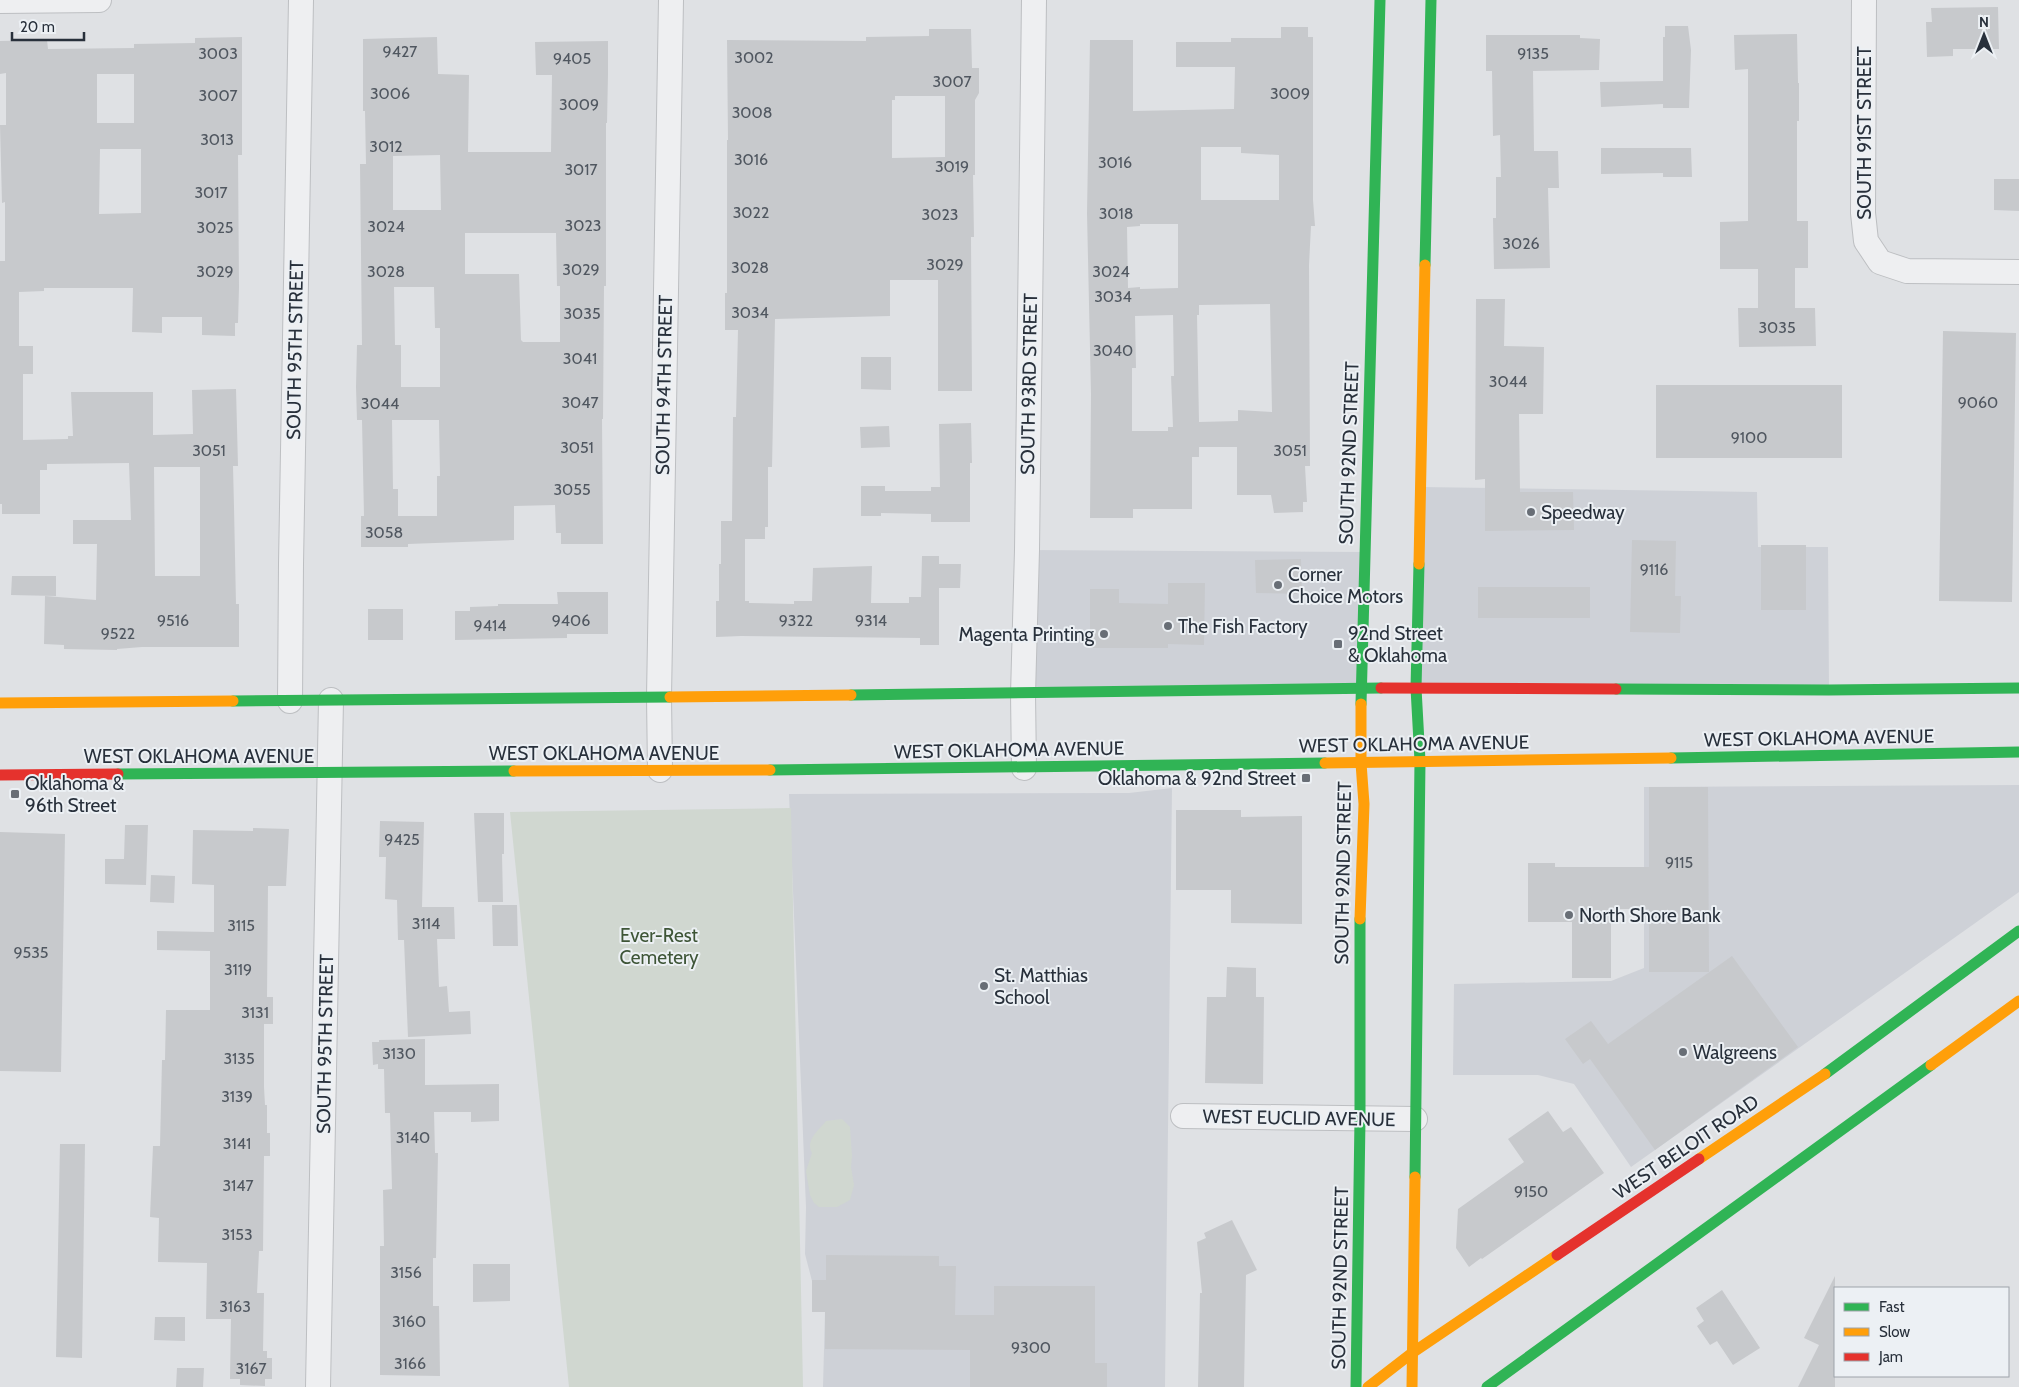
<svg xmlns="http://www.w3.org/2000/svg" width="2019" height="1387" viewBox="0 0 2019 1387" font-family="Cabin,sans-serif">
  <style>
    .built { fill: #ced1d7 }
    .green { fill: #d0d7d0 }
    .building { fill: #c7c9cc; fill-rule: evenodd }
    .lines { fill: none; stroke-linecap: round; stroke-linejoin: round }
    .street-casing { stroke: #bdbfc2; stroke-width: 26 }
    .street { stroke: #eeeff1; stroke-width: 24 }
    .fast { stroke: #30b455; stroke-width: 11 }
    .slow { stroke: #ff9f0a; stroke-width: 11 }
    .jam { stroke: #e5322d; stroke-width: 11 }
    .poi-dot { fill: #686e76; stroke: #ecf0f4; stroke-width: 2 }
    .labels { text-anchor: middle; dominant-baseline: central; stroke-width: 4; stroke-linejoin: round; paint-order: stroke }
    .number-label { font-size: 16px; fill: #505760 }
    .street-label { font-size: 19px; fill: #28303b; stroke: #ecf0f4 }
    .poi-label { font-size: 19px; fill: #28303b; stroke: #ecf0f4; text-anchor: start }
    .park-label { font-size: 19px; fill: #3e5537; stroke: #ecf0f4 }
  </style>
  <rect width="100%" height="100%" fill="#dfe1e4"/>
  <!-- built -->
  <g class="built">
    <path d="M 1421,487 L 1757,492 L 1758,547 L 1828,547 L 1829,690 L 1416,688 Z"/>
    <path d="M 1027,550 L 1364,552 L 1361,689 L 1023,694 Z"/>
    <path d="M 2019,785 L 2019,892 L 1631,1167 L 1574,1084 L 1538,1075 L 1453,1075 L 1454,984 L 1611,981 L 1644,968 L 1644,787 Z"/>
    <path d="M 1172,788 L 1165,1387 L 823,1387 L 825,1312 L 812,1312 L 812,1281 L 805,1254 L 806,1207 L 789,794 L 1129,793 Z"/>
  </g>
  <!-- green -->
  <g class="green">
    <path d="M 791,808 L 803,1387 L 569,1387 L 510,812 Z"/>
    <path d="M 842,1119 L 850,1127 L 852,1156 L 851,1167 L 854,1185 L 850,1200 L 837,1207 L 819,1207 L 814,1203 L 810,1195 L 806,1171 L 812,1153 C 805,1140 819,1130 826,1121 Z"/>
  </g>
  <!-- building -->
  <g class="building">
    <path d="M 1998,7 L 1999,49 L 1953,49 L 1953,56 L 1927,57 L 1926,22 L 1932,22 L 1931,8 Z"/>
    <path d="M 1665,26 L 1688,26 L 1691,50 L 1689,108 L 1663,108 L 1663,104 L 1601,107 L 1600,82 L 1663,81 L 1663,37 L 1665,37 Z"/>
    <path d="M 1281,27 L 1308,27 L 1308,37 L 1313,37 L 1313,200 L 1315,226 L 1311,226 L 1309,265 L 1310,466 L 1305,466 L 1307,502 L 1303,502 L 1303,512 L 1274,513 L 1271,495 L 1237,495 L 1237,447 L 1199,447 L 1199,457 L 1192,457 L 1192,509 L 1133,509 L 1133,518 L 1090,518 L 1091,394 L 1087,213 L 1090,40 L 1133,40 L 1133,111 L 1234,109 L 1235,67 L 1176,67 L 1176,42 L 1231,42 L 1231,38 L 1281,38 ZM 1201,147 L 1241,147 L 1241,153 L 1279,155 L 1279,200 L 1201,200 ZM 1140,224 L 1178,224 L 1178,288 L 1140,289 L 1140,287 L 1128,288 L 1127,227 L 1140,226 ZM 1270,304 L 1272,412 L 1238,410 L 1238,421 L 1199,422 L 1197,315 L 1199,315 L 1199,305 ZM 1173,315 L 1174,376 L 1171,376 L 1173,427 L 1168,427 L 1168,431 L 1132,431 L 1132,368 L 1136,368 L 1135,316 Z"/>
    <path d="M 929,29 L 971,29 L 972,68 L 979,68 L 979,93 L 975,100 L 975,175 L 973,175 L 974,237 L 971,237 L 972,391 L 938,391 L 938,280 L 890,280 L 890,316 L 775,319 L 772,467 L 768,467 L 768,527 L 765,527 L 765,539 L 745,539 L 745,601 L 749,601 L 749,603 L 794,604 L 794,601 L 812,601 L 813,568 L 872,566 L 871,603 L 909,603 L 909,597 L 921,597 L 922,556 L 939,556 L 939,564 L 961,564 L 960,588 L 939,588 L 939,645 L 920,645 L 920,638 L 741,636 L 716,637 L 716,601 L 719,601 L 719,564 L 721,564 L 721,521 L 732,521 L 733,417 L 736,417 L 738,330 L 725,330 L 725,293 L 727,293 L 727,140 L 728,140 L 727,40 L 866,41 L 866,37 L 929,36 ZM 895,96 L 945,96 L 945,157 L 892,158 L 892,100 L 895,100 Z"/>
    <path d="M 1797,34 L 1798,83 L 1799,83 L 1799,121 L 1797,121 L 1797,221 L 1808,221 L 1808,268 L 1795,268 L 1795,308 L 1815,308 L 1816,346 L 1739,347 L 1738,308 L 1758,308 L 1758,269 L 1720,269 L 1720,222 L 1748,221 L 1748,69 L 1735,70 L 1734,35 Z"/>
    <path d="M 1486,35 L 1580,35 L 1580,38 L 1600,39 L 1599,70 L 1533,71 L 1534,151 L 1558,151 L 1559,188 L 1548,188 L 1550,268 L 1494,269 L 1493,218 L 1496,218 L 1496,177 L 1501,177 L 1500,135 L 1493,136 L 1492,71 L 1486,71 Z"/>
    <path d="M 242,37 L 242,155 L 238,155 L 239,287 L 238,323 L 235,323 L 235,336 L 202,335 L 202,317 L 162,317 L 162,333 L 132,332 L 133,288 L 44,288 L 44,291 L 19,292 L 19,346 L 33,346 L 33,374 L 23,374 L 23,440 L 68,439 L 68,436 L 73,436 L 71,392 L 153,392 L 153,435 L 193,434 L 192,390 L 236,389 L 238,466 L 233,466 L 234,507 L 236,604 L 239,604 L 239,647 L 142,647 L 117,649 L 117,650 L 64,649 L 64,645 L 44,644 L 45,596 L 96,600 L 97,544 L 73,544 L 73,520 L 131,520 L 129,463 L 47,464 L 47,470 L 40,470 L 40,514 L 2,514 L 2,504 L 0,504 L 0,261 L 5,261 L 5,202 L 2,203 L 0,125 L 6,125 L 6,73 L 0,74 L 0,41 L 47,40 L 48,49 L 134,48 L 134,44 L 195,43 L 195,38 ZM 97,74 L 134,74 L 134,123 L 97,123 ZM 100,149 L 141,149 L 141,213 L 99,214 ZM 154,467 L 200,467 L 200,576 L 155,576 Z"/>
    <path d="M 437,37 L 438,74 L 469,75 L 468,152 L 551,152 L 552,75 L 536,75 L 535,42 L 608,41 L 608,74 L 607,123 L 606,123 L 606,286 L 604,286 L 603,419 L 602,419 L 603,544 L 561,544 L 561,533 L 556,533 L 555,505 L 514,506 L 514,540 L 408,544 L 408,547 L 361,547 L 361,516 L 364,516 L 362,420 L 357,420 L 356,387 L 357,345 L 362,345 L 360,164 L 366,164 L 365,111 L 363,111 L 363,39 ZM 440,155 L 441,210 L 393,210 L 393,156 ZM 465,233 L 556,233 L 557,286 L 560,286 L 560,342 L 523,342 L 521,340 L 519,274 L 465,274 ZM 394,287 L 434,287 L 435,328 L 440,328 L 440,387 L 401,387 L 401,345 L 395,345 ZM 392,420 L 439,420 L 440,476 L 437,476 L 437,516 L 398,516 L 398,489 L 393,489 Z"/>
    <path d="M 1601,148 L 1691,148 L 1692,177 L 1663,177 L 1663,173 L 1601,174 Z"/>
    <path d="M 1994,179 L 2019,179 L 2019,211 L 1994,210 Z"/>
    <path d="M 1476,299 L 1505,299 L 1504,346 L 1544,347 L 1543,414 L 1519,414 L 1520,492 L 1573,492 L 1574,530 L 1485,531 L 1485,479 L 1475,480 Z"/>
    <path d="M 1943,331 L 2016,333 L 2012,602 L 1939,601 Z"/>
    <path d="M 861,357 L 891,357 L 891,390 L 861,389 Z"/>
    <rect x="1656" y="385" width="186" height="73"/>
    <path d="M 971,423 L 972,463 L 970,463 L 970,522 L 931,522 L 931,514 L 881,513 L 881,516 L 861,516 L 861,486 L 885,486 L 885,491 L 931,491 L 931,487 L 940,487 L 939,424 Z"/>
    <path d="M 889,426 L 890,447 L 861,448 L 860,427 Z"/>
    <path d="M 1632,540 L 1676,541 L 1675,596 L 1681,596 L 1680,633 L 1630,632 Z"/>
    <rect x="1761" y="545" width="45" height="65"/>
    <path d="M 1301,559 L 1302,594 L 1256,593 L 1255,560 Z"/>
    <path d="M 12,576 L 56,576 L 56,596 L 11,595 Z"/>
    <path d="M 1168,583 L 1205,583 L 1204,645 L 1168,644 L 1168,648 L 1090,648 L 1090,589 L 1119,589 L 1119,603 L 1168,604 Z"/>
    <rect x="1478" y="587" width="112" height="31"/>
    <path d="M 557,592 L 608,592 L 608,634 L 567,634 L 567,638 L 455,640 L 455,611 L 470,611 L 470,607 L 498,606 L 498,604 L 558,604 Z"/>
    <rect x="368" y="609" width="35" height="31"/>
    <path d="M 1649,787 L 1708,787 L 1709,972 L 1649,972 L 1649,909 L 1611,909 L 1611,978 L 1572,978 L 1572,922 L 1528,922 L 1528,863 L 1555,863 L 1555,867 L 1649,867 Z"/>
    <path d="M 1176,810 L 1241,810 L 1241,817 L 1302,816 L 1302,924 L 1231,923 L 1231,890 L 1176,890 Z"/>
    <path d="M 474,813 L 504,813 L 504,854 L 502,854 L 503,902 L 478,902 Z"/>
    <path d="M 380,821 L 424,822 L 422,907 L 454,907 L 455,939 L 437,939 L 439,987 L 447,986 L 449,1012 L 470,1011 L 471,1034 L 408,1037 L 404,940 L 398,940 L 397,900 L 385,899 L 386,857 L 379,857 Z"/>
    <path d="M 125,825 L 148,825 L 146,885 L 105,884 L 105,859 L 124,859 Z"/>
    <path d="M 253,828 L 289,829 L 286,886 L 268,886 L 267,997 L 273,997 L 273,1024 L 264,1024 L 264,1087 L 265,1105 L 267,1105 L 267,1133 L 270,1133 L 270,1156 L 264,1156 L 263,1251 L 259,1251 L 257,1293 L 264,1293 L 263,1351 L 267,1351 L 267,1358 L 272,1358 L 272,1379 L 265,1379 L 265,1386 L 240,1385 L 240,1379 L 230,1379 L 231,1319 L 206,1319 L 207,1263 L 158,1262 L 159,1218 L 150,1217 L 153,1146 L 160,1146 L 162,1060 L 165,1060 L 166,1010 L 210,1010 L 210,951 L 157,950 L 157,931 L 214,932 L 214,885 L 192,884 L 193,830 L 253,831 Z"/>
    <path d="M 0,832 L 65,834 L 61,1072 L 0,1071 Z"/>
    <path d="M 151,875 L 175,876 L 174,903 L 150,902 Z"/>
    <path d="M 492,905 L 517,905 L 518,946 L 493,946 Z"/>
    <path d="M 1732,956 L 1798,1047 L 1655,1150 L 1590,1059 L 1583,1064 L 1565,1039 L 1591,1021 L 1608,1044 Z"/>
    <path d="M 1227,967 L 1256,968 L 1256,997 L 1264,997 L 1263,1084 L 1205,1083 L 1207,997 L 1226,997 Z"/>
    <path d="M 425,1039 L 425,1085 L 499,1084 L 499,1121 L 471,1122 L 471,1112 L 434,1112 L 435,1153 L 438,1153 L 436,1258 L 433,1258 L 433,1306 L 439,1306 L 440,1376 L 380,1375 L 380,1246 L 384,1246 L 383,1190 L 392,1189 L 390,1113 L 385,1113 L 384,1069 L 378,1069 L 378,1064 L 373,1065 L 372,1042 L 379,1042 L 379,1040 Z"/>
    <path d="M 1548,1111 L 1563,1132 L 1571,1127 L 1604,1173 L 1482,1259 L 1481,1258 L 1469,1267 L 1456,1248 L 1458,1209 L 1524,1162 L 1508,1139 Z"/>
    <path d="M 60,1144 L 85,1144 L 82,1358 L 56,1357 Z"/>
    <path d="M 1232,1220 L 1257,1270 L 1246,1275 L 1244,1387 L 1198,1387 L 1200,1293 L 1202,1293 L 1197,1242 L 1206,1238 L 1204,1233 Z"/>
    <path d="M 826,1255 L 939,1256 L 939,1266 L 956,1266 L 955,1315 L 994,1315 L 994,1286 L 1095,1286 L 1095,1363 L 1107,1363 L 1107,1387 L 970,1387 L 970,1350 L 825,1349 L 825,1312 L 812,1312 L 812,1280 L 826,1280 Z"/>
    <path d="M 473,1264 L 510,1264 L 510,1301 L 473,1302 Z"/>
    <path d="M 1835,1276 L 1835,1387 L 1798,1387 L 1819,1345 L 1804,1338 Z"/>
    <path d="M 1722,1290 L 1760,1348 L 1733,1365 L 1717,1341 L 1710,1345 L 1697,1326 L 1704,1321 L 1696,1308 Z"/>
    <path d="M 155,1317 L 185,1317 L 185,1341 L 154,1340 Z"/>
    <path d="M 177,1368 L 204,1368 L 203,1387 L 176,1387 Z"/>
  </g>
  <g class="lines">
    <!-- street casing -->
    <g class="street-casing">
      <g id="street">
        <path d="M 1864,0 L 1863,213 L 1866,241 L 1880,262 L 1907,271 L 2019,272"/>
        <path d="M 0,1 L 99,0"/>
        <path d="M 290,701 L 291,564 L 301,0"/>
        <path d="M 1024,768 L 1023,694 L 1027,550 L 1034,0"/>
        <path d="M 660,770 L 659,697 L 671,0"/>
        <path d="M 1183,1116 L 1415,1119"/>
        <path d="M 318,1387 L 331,700"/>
      </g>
    </g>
    <!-- street -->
    <use href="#street" class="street"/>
    <!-- fast -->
    <g class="fast">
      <path d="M 1425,265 L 1431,0"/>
      <path d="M 1616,689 L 1829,690 L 2019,688"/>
      <path d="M 851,695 L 1381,688"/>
      <path d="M 233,701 L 670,697"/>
      <path d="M 1361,704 L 1380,0"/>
      <path d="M 1671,758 L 2019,752"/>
      <path d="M 770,770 L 1325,763"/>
      <path d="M 118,774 L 514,771"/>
      <path d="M 1825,1074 L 2019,931"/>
      <path d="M 1415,1177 L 1420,761 L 1416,688 L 1419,564"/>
      <path d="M 1356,1387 L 1360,1119 L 1360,919"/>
      <path d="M 1487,1387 L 1931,1065"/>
    </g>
    <!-- slow -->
    <g class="slow">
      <path d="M 1419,564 L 1425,265"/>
      <path d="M 670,697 L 851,695"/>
      <path d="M 0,703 L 233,701"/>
      <path d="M 1325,763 L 1671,758"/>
      <path d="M 514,771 L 770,770"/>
      <path d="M 1360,919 L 1364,804 L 1361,763 L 1361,704"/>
      <path d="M 1931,1065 L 2019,1001"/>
      <path d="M 1699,1159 L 1825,1074"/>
      <path d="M 1368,1387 L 1412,1353 L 1557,1255"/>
      <path d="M 1412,1387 L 1415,1177"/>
    </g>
    <!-- jam -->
    <g class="jam">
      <path d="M 1381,688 L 1616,689"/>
      <path d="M 0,775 L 118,774"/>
      <path d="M 1557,1255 L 1699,1159"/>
    </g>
  </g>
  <!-- markers -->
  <g class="poi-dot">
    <circle cx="1531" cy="512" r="5"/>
    <circle cx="1278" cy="585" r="5"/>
    <circle cx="1168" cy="626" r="5"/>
    <circle cx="1104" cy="634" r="5"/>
    <rect x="1333" y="639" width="10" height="10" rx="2.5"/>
    <rect x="1301" y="773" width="10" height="10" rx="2.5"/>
    <rect x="10" y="789" width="10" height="10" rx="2.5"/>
    <circle cx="1569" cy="915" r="5"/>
    <circle cx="984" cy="986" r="5"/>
    <circle cx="1683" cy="1052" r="5"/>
  </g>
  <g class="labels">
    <!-- number labels -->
    <g class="number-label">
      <text x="400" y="51">9427</text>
      <text x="218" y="53">3003</text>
      <text x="1533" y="53">9135</text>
      <text x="754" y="57">3002</text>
      <text x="572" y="58">9405</text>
      <text x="952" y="81">3007</text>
      <text x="390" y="93">3006</text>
      <text x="1290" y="93">3009</text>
      <text x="218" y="95">3007</text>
      <text x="579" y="104">3009</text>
      <text x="752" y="112">3008</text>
      <text x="217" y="139">3013</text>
      <text x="386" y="146">3012</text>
      <text x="751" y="159">3016</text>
      <text x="1115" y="162">3016</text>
      <text x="952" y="166">3019</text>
      <text x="581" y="169">3017</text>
      <text x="211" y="192">3017</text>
      <text x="751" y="212">3022</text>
      <text x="1116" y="213">3018</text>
      <text x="940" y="214">3023</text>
      <text x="583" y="225">3023</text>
      <text x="386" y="226">3024</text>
      <text x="215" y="227">3025</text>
      <text x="1521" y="243">3026</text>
      <text x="945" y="264">3029</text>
      <text x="750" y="267">3028</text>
      <text x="581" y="269">3029</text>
      <text x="215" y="271">3029</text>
      <text x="386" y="271">3028</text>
      <text x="1111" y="271">3024</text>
      <text x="1113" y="296">3034</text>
      <text x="750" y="312">3034</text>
      <text x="582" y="313">3035</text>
      <text x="1777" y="327">3035</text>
      <text x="1113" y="350">3040</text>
      <text x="580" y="358">3041</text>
      <text x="1508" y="381">3044</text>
      <text x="580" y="402">3047</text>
      <text x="1978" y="402">9060</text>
      <text x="380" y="403">3044</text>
      <text x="1749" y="437">9100</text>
      <text x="577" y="447">3051</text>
      <text x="209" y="450">3051</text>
      <text x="1290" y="450">3051</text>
      <text x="572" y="489">3055</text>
      <text x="384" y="532">3058</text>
      <text x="1654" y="569">9116</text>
      <text x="173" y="620">9516</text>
      <text x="571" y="620">9406</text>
      <text x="796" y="620">9322</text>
      <text x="871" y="620">9314</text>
      <text x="490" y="625">9414</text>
      <text x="118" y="633">9522</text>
      <text x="402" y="839">9425</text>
      <text x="1679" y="862">9115</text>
      <text x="426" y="923">3114</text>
      <text x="241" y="925">3115</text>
      <text x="31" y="952">9535</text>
      <text x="238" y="969">3119</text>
      <text x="255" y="1012">3131</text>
      <text x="399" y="1053">3130</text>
      <text x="239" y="1058">3135</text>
      <text x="237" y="1096">3139</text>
      <text x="413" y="1137">3140</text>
      <text x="237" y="1143">3141</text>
      <text x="238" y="1185">3147</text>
      <text x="1531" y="1191">9150</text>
      <text x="237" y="1234">3153</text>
      <text x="406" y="1272">3156</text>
      <text x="235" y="1306">3163</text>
      <text x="409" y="1321">3160</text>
      <text x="1031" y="1347">9300</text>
      <text x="410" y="1363">3166</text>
      <text x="251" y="1368">3167</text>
    </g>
    <!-- street labels -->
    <g class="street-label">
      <text transform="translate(1864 133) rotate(-90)">SOUTH 91ST STREET</text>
      <text transform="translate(295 350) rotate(-89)">SOUTH 95TH STREET</text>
      <text transform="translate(1029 384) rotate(-89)">SOUTH 93RD STREET</text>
      <text transform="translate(664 385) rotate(-89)">SOUTH 94TH STREET</text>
      <text transform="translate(1349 453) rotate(-88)">SOUTH 92ND STREET</text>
      <text transform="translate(1819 738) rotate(-1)">WEST OKLAHOMA AVENUE</text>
      <text transform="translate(1414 744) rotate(-1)">WEST OKLAHOMA AVENUE</text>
      <text transform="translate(1009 750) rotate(-1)">WEST OKLAHOMA AVENUE</text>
      <text x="604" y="753">WEST OKLAHOMA AVENUE</text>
      <text x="199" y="756">WEST OKLAHOMA AVENUE</text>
      <text transform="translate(1343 873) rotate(-89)">SOUTH 92ND STREET</text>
      <text transform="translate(325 1044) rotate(-89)">SOUTH 95TH STREET</text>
      <text transform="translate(1299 1118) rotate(1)">WEST EUCLID AVENUE</text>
      <text transform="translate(1686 1147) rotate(-34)">WEST BELOIT ROAD</text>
      <text transform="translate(1340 1278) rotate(-89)">SOUTH 92ND STREET</text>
    </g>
    <!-- poi labels -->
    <g class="poi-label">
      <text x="1541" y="512">Speedway</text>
      <text x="1288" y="574">Corner<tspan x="1288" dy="22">Choice Motors</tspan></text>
      <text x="1178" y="626">The Fish Factory</text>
      <text x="1348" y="633">92nd Street<tspan x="1348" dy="22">&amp; Oklahoma</tspan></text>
      <text x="1094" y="634" text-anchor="end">Magenta Printing</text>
      <text x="1296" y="778" text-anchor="end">Oklahoma &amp; 92nd Street</text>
      <text x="25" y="783">Oklahoma &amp;<tspan x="25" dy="22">96th Street</tspan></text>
      <text x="1579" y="915">North Shore Bank</text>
      <text x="994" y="975">St. Matthias<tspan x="994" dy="22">School</tspan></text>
      <text x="1693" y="1052">Walgreens</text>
    </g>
    <!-- park labels -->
    <g class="park-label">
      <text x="659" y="935">Ever-Rest<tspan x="659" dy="22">Cemetery</tspan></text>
    </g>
  </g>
  <!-- legend -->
  <rect x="1834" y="1287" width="175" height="90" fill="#ecf0f4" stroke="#9ea3aa"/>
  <rect x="1844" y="1303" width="25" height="8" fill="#30b455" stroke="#9ea3aa"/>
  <text x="1879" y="1312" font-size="15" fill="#28303b">Fast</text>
  <rect x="1844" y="1328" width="25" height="8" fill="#ff9f0a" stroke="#9ea3aa"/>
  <text x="1879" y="1337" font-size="15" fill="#28303b">Slow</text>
  <rect x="1844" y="1353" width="25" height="8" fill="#e5322d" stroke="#9ea3aa"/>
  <text x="1879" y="1362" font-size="15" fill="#28303b">Jam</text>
  <!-- north arrow -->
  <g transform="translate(1984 35)" stroke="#ecf0f4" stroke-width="4" paint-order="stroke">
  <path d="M0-4L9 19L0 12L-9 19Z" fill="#28303b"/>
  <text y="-8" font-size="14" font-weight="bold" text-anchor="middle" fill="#28303b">N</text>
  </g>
  <!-- scale -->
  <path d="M12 32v8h72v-8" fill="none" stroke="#28303b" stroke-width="2.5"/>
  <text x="20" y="32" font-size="15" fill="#28303b" stroke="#ecf0f4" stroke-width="4" paint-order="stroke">20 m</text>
</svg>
